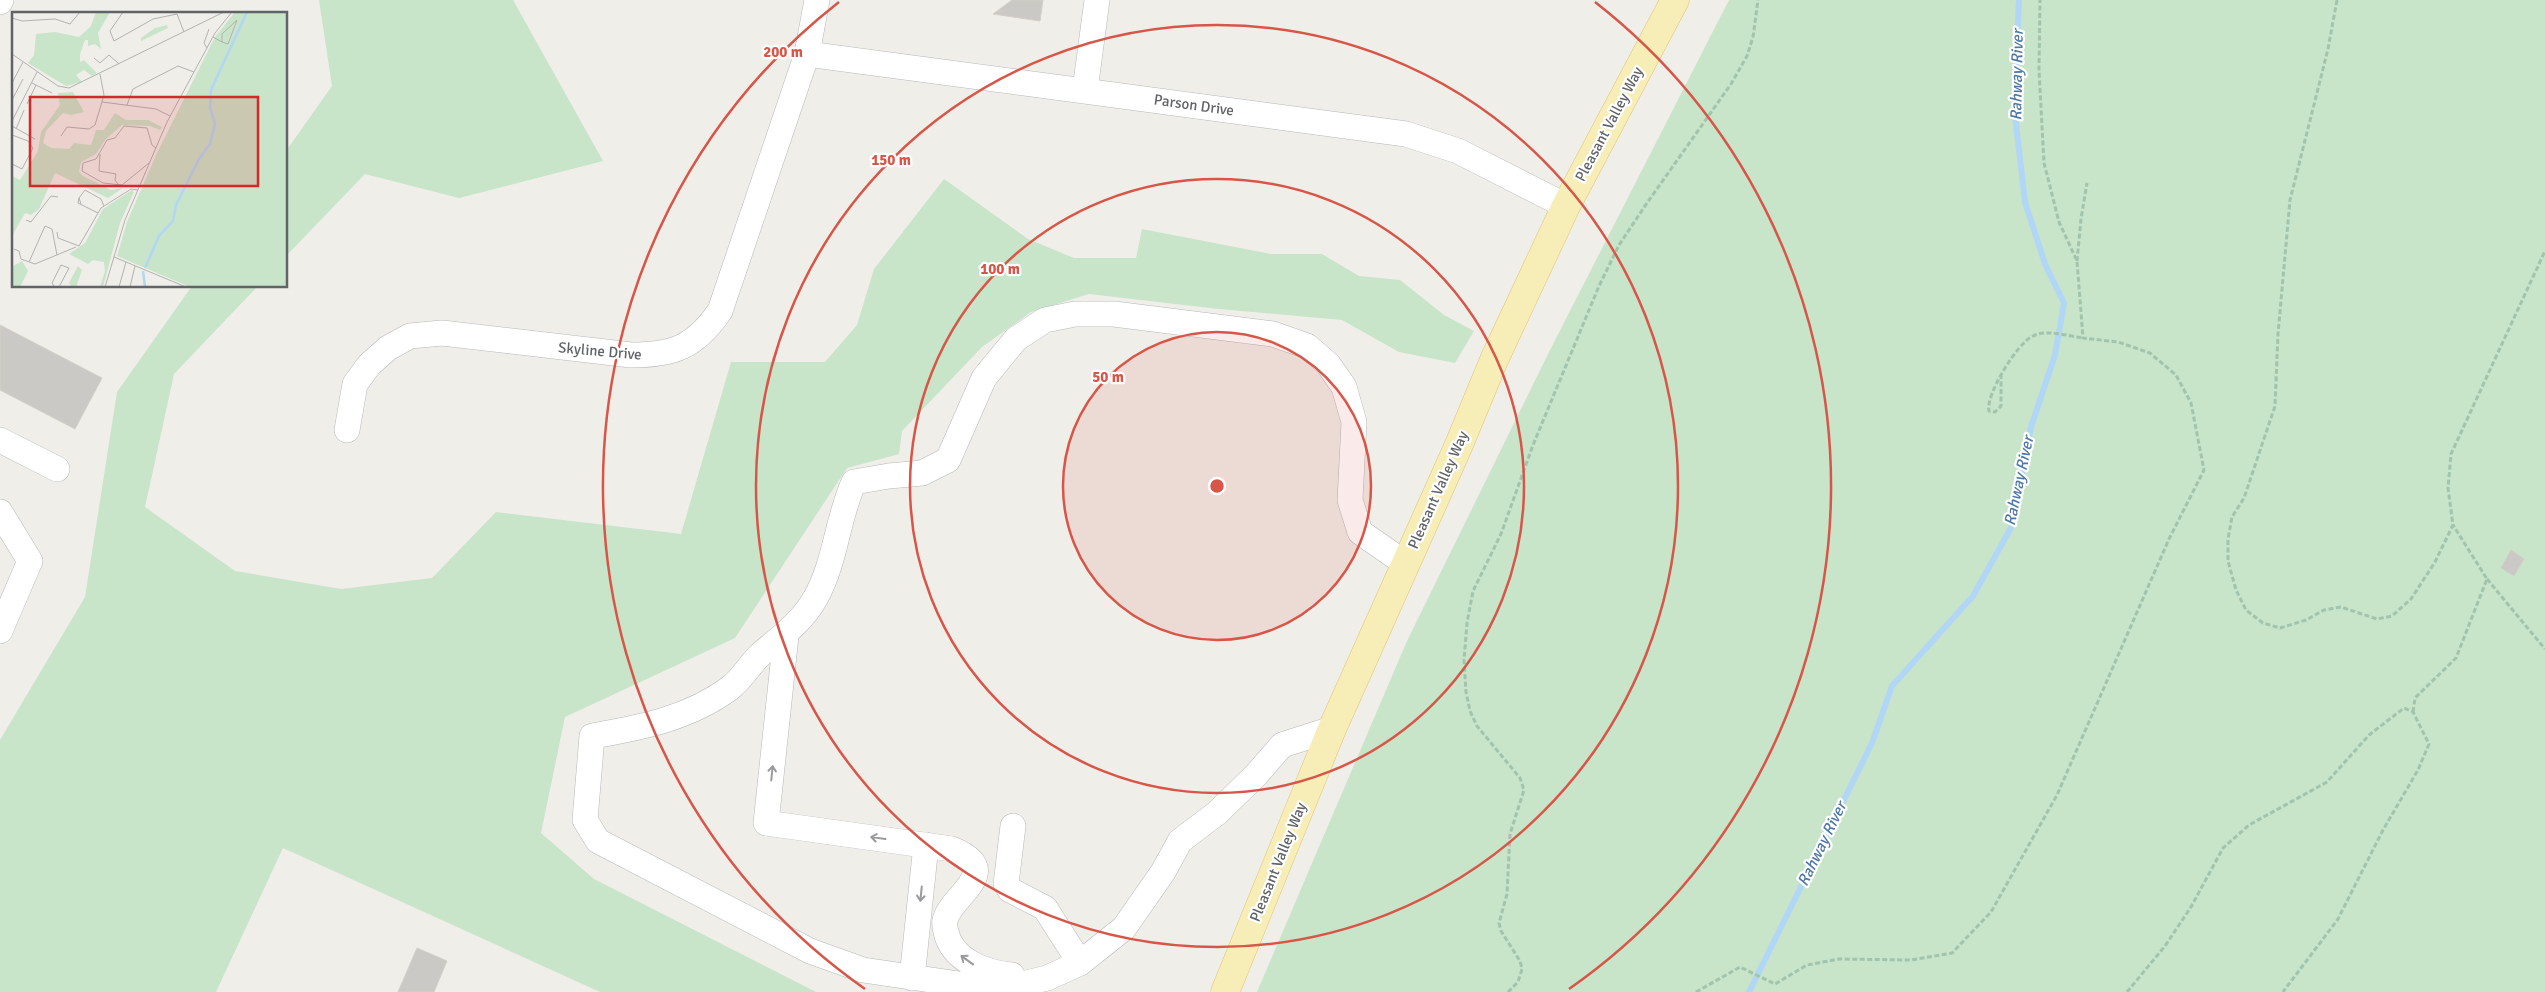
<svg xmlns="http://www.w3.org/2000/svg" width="2545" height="992" viewBox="0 0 2545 992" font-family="Signika,sans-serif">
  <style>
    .green { fill: #c8e4c9 }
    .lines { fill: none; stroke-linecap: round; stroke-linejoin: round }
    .stream { stroke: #b2d7f6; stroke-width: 6 }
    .building { fill: #cbc9c5; stroke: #d4d0c7 }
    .minor-casing { stroke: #b5b8bb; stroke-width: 26 }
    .major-casing { stroke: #e2c46f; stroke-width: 29 }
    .path { stroke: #a2c4ad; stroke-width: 3; stroke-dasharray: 5 2.5; stroke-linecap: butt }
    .minor { stroke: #fff; stroke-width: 25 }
    .major { stroke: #f6edb7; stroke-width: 28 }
    .oneway { stroke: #989a9c }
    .ring { fill: none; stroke: #d75648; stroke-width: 2.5 }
    .labels { text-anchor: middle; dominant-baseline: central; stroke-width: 4.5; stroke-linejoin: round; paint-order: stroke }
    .street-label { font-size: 15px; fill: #606367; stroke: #fff }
    .water-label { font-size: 16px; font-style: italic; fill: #5078a7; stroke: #fff }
    .inset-river { fill: none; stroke: #b2d7f6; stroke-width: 2.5 }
    .inset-road { fill: none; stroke: #b2b2b1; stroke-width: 1 }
    .view { fill: #d62828; fill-opacity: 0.15; stroke: #d62828; stroke-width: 2.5 }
    .inset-edge { fill: none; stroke: #606367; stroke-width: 2.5 }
    .centre { fill: #d75648; stroke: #fff; stroke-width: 2.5 }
    .ring-label { font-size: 15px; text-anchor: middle; font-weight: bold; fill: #d75648; stroke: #fff; stroke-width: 4.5; stroke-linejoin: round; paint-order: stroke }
  </style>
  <rect width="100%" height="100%" fill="#f0eee9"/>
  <!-- green -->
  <g class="green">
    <path d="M 319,0 L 513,0 L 603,161 L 459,198 L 365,174 L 286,256 L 286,151 L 332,86 Z"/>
    <path d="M 1729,0 L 2545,0 L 2545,992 L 1257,992 L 1407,641 L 1549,352 Z"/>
    <path d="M 944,179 L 1028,239 L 1074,258 L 1136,258 L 1142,229 L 1271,254 L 1322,254 L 1359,276 L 1400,280 L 1444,315 L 1474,331 L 1455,363 L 1399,352 L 1342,320 L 1219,309 L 1089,294 L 1031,312 L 982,347 L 902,431 L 899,454 L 847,468 L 735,638 L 565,717 L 541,833 L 594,879 L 816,992 L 600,992 L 283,848 L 216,992 L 0,992 L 0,740 L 85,597 L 117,392 L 192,286 L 258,286 L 174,374 L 145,507 L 235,571 L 341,589 L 432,578 L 496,512 L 681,534 L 731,362 L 825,362 L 857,325 L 874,269 Z"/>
  </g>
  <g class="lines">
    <!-- stream -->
    <path class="stream" d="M 1749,992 L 1872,743 L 1892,686 L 1973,596 L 2012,526 L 2031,427 L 2055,355 L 2064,303 L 2045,264 L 2025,202 L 2014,106 L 2019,0"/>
  </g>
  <!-- building -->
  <g class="building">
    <path d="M 1012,0 L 1043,0 L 1040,21 L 993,14 Z"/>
    <path d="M 0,325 L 102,378 L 75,429 L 0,390 Z"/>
    <path d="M 2511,550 L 2524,559 L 2514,576 L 2501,568 Z"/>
    <path d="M 417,948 L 447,961 L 434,992 L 398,992 Z"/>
  </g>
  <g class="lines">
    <!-- minor casing -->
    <g class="minor-casing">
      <g id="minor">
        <path d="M 0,2 L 1,0"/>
        <path d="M 807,54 L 1406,134 L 1458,151 L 1566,206"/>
        <path d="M 1085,90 L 1097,0"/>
        <path d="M 347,430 L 355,384 L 369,365 L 388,348 L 410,336 L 442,333 L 631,355 C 674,355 695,347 720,311 L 807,54 L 817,0"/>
        <path d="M 0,440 L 57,469"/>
        <path d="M 0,512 L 30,561 L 0,631"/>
        <path d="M 786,636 L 766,823 L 952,849 C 1006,871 951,895 945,920 C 944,924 945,928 946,932 C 952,960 985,973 1012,975"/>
        <path d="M 1332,729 L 1282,745 L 1256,775 L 1217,813 L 1180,841 L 1163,872 L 1124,928 L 1080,963 L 1047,978 L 1023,984 L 959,984 L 863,970 L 810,951 L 598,841 L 585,820 L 592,736 C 640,728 690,718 730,688 C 742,679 750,664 761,654 C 781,637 803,621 816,597 C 836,561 837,519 854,482 L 889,476 L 922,473 L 948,460 L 984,378 L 1016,339 L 1045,320 L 1075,314 L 1114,314 L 1273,334 L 1307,346 L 1328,364 L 1344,387 L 1354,422 L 1350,500 L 1360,532 L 1406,564"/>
        <path d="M 1013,826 L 1006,884 L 1010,890 L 1045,908 L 1080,963"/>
        <path d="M 912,978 L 926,845"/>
      </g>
    </g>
    <!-- major casing -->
    <g class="major-casing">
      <path id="major" d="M 1225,992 L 1332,729 L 1458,447 L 1494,360 L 1566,206 L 1675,0"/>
    </g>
    <!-- path -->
    <g class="path">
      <path d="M 2337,0 L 2328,49 L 2290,200 L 2278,334 L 2275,406 L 2244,498 L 2232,517 L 2228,539 L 2228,561 L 2236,590 L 2246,610 L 2263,623 L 2280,628 L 2306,620 L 2324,610 L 2341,607 L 2377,619 L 2392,616 L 2411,599 L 2435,562 L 2453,525 L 2448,488 L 2451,454 L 2545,251"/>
      <path d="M 2077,261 L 2081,219 L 2087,183"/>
      <path d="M 2001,374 L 2001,406 L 1995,412 L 1989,411 C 1985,396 2017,343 2033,336 C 2046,329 2069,336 2083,338"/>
      <path d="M 2487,579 L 2545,649"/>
      <path d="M 2413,712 L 2415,698 L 2456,658 L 2487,579 L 2453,525"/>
      <path d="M 1508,992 L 1518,982 L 1522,969 L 1520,961 L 1501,931 L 1499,923 L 1507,894 L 1510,834 L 1524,790 L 1520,778 L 1477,726 L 1470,711 L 1466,692 L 1464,660 L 1467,623 L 1473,591 L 1501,534 L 1533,445 L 1599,286 L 1619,245 L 1647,203 L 1731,84 L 1747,56 L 1753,37 L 1758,0"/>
      <path d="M 1696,992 L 1740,967 L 1775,984 L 1807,965 L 1839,959 L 1911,960 L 1952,953 L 1991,912 L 2057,795 L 2169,539 L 2204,470 L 2191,403 L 2176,375 L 2150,353 L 2118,342 L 2083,338 L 2077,261 L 2059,222 L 2044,163 L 2039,70 L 2040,0"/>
      <path d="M 2127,992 L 2165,946 L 2191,907 L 2223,848 L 2249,825 L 2327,782 L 2369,735 L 2404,708 L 2413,712 L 2429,744 L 2418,770 L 2383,830 L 2338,919 L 2283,992"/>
    </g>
    <!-- minor -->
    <use href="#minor" class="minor"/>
    <!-- major -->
    <use href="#major" class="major"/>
  </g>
  <!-- one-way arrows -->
  <defs><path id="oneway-shaft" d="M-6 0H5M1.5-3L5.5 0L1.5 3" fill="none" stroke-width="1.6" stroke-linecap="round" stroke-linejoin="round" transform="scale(1.25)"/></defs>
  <g class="oneway">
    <use href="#oneway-shaft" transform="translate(772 773) rotate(-84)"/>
    <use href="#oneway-shaft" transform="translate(878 838) rotate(-172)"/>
    <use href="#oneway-shaft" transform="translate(921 894) rotate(96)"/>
    <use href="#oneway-shaft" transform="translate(967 960) rotate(-144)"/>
  </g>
  <!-- distance rings -->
  <circle cx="1217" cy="486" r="154" fill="#d75648" fill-opacity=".12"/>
  <g class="ring">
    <circle cx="1217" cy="486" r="154"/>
    <circle cx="1217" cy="486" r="307"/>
    <circle cx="1217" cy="486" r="461"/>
    <path d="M865 989A614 614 0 0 1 839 2M1595 2A614 614 0 0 1 1569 989"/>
  </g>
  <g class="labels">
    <!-- street labels -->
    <g class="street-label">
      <text transform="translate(1194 105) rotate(8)">Parson Drive</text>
      <text transform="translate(1609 124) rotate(-62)">Pleasant Valley Way</text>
      <text transform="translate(600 351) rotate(5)">Skyline Drive</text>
      <text transform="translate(1438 490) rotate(-66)">Pleasant Valley Way</text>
      <text transform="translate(1278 862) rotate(-68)">Pleasant Valley Way</text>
    </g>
    <!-- water labels -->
    <g class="water-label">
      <text transform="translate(2017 75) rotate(-89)">Rahway River</text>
      <text transform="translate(2019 481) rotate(-78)">Rahway River</text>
      <text transform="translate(1822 844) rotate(-64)">Rahway River</text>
    </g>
  </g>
  <!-- overview -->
  <g transform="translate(12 12)">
    <rect width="275" height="275" fill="#f0eee9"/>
    <path d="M 84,0 L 98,0 L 86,21 L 89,37 L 83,32 L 76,34 L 76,28 L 73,28 L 68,42 L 68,50 L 72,48 L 85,61 L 80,64 L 72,58 L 64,63 L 70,70 L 54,74 L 16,51 L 22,43 L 24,22 L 43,20 L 67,25 L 79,14 ZM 223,0 L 275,1 L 275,275 L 178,275 L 105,244 L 115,210 L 144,143 L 203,25 ZM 155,13 L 156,16 L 129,29 L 129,26 L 143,16 ZM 61,80 L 72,100 L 59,103 L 51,101 L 34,119 L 31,131 L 39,136 L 57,137 L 62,131 L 79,133 L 84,118 L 92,118 L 103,101 L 114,108 L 136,108 L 150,115 L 148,118 L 138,114 L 110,113 L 94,127 L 84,142 L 69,150 L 67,160 L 71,164 L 99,178 L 111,176 L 96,186 L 43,161 L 27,197 L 19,203 L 13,201 L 0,224 L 0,164 L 8,168 L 26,139 L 29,120 L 48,93 L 46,81 ZM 120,178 L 122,180 L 108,211 L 91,275 L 88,275 L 93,259 L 92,250 L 81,248 L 76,252 L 57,242 L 73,231 L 91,197 ZM 10,249 L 16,259 L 8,275 L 0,275 L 1,254 ZM 66,254 L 70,258 L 64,275 L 60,275 L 57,271 Z" fill="#c8e4c9"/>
    <path class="inset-river" d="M 133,256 L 147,224 L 161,209 L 164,193 L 187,147 L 198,132 L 203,112 L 198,95 L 199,78 L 235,0M 131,259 L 133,275"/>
    <path class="inset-road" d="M 111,0 L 98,19 L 102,29 L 141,7 L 165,2M 165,2 L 172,20M 0,6 L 10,9 L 43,7 L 58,12 L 68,0M 201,25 L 210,30 L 210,22 L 225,8 L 216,32 L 210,30M 195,36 L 192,31 L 197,17M 0,42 L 46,74 L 57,76 L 212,0M 82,46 L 88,51 L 97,43 L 107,52M 0,71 L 11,50M 24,73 L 40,81M 0,88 L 11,67M 90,90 L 144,97 L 158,104M 15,92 L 24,73 L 20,71M 115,93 L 121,77 L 166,54 L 182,60M 0,109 L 25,60M 0,114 L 23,127M 4,117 L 12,98M 0,123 L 16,129 L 21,136 L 10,157 L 0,152M 49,124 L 55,115 L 77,117 L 83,113 L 92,83 L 88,62M 88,142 L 87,159 L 104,162 L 103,168 L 106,172M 137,151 L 110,173 L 91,171 L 70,159 L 71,151 L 84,147 L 95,128 L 103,126 L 112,114 L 135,116 L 140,133 L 144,136M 67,186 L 66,191 L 86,201M 69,192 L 67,186 L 73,178 L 89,187 L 92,194M 14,208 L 19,210 L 39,184 L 46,185M 45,220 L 46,226 L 67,234 L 89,196 L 119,177 L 126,178M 2,237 L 7,239 L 9,247 L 23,252 L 64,235M 102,245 L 174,275M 17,250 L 33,214 L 40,217 L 45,243M 42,274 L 40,271 L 49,253 L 57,256 L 47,275M 93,275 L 113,208 L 155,110 L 203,21 L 220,0M 107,275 L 114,250M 118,275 L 123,254"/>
    <path class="view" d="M 18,85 L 246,85 L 246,174 L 18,174 Z"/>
    <rect width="275" height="275" class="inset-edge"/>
  </g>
  <circle cx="1217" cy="486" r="8" class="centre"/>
  <g class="ring-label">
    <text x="783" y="57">200 m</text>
    <text x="891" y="165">150 m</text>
    <text x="1000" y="274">100 m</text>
    <text x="1108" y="382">50 m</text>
  </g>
</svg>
